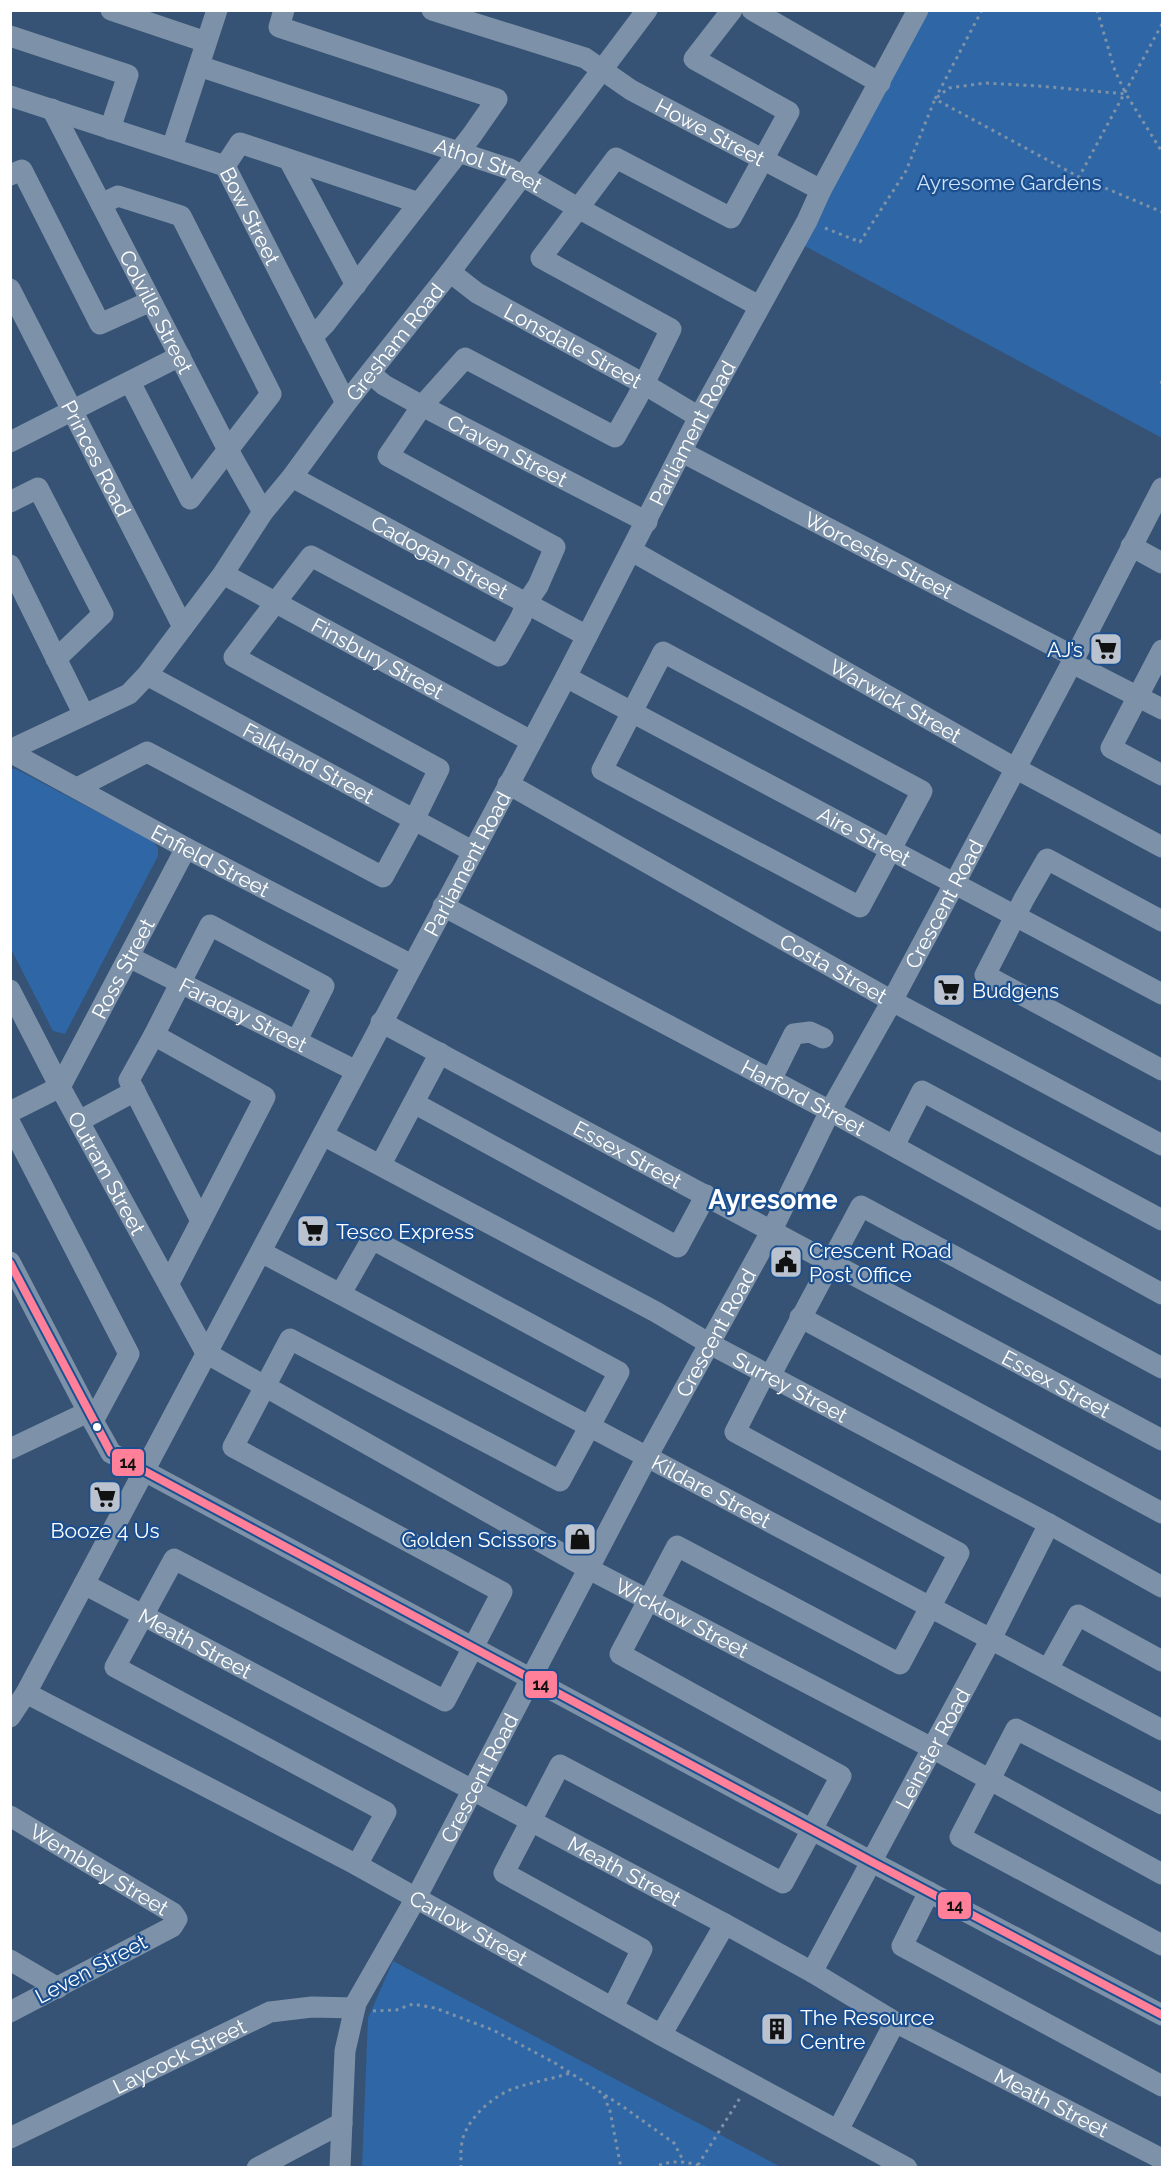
<svg xmlns="http://www.w3.org/2000/svg" width="1173" height="2178" viewBox="0 0 1173 2178" font-family="Raleway,sans-serif">
  <style>
    .green { fill: #2f66a5 }
    .lines { fill: none; stroke-linecap: round; stroke-linejoin: round }
    .path { stroke: #7d92a8; stroke-width: 3; stroke-dasharray: 3 4.5; stroke-linecap: butt }
    .minor { stroke: #7d92a8; stroke-width: 21 }
    .bus-1-casing { stroke: #1b4f8f; stroke-width: 12 }
    .bus-1 { stroke: #ff8098; stroke-width: 8 }
    .bus-dot { fill: #fff; stroke: #1b4f8f; stroke-width: 2 }
    .labels { text-anchor: middle; dominant-baseline: central; stroke-width: 4.5; stroke-linejoin: round; paint-order: stroke }
    .street-label { font-size: 21px; fill: #fff; stroke: #1b4f8f }
    .park-label { font-size: 21px; fill: #cfe3fa; stroke: #1b4f8f }
    .poi-label { font-size: 21px; fill: #fff; stroke: #1b4f8f; text-anchor: start }
    .district-label { font-size: 27px; font-weight: bold; fill: #fff; stroke: #1b4f8f }
    .line-badge { stroke: #1b4f8f; stroke-width: 2 }
    .pale-badge-label { font-size: 16px; text-anchor: middle; font-weight: bold; fill: #111 }
  </style>
  <rect width="100%" height="100%" fill="#365274"/>
  <!-- green -->
  <g class="green">
    <path d="M 926,11 L 1162,11 L 1162,438 L 801,244 Z"/>
    <path d="M 11,769 L 16,769 L 154,842 L 158,848 L 158,856 L 65,1034 L 53,1031 L 11,949 Z"/>
    <path d="M 393,1961 L 781,2167 L 362,2167 L 368,2018 Z"/>
  </g>
  <g class="lines">
    <!-- path -->
    <g class="path">
      <path d="M 982,10 L 935,99 L 1079,177"/>
      <path d="M 1097,10 L 1115,71 L 1126,94"/>
      <path d="M 1162,24 L 1079,177 L 1162,212"/>
      <path d="M 825,228 L 860,242 L 906,171 L 935,99 L 949,88 L 985,83 L 1039,86 L 1126,94 L 1162,152"/>
      <path d="M 1162,381 L 1160,387 L 1162,388"/>
      <path d="M 373,2011 L 396,2010 L 413,2004 L 435,2008 L 493,2030 L 555,2063 L 622,2106 L 674,2143 L 684,2162"/>
      <path d="M 604,2096 L 610,2111 L 621,2168"/>
      <path d="M 698,2165 L 740,2098"/>
      <path d="M 461,2168 C 461,2156 460,2145 464,2135 C 472,2114 495,2095 515,2088 C 533,2082 552,2079 570,2073"/>
      <path d="M 652,2168 C 672,2159 686,2161 707,2168"/>
    </g>
    <!-- minor -->
    <g class="minor">
      <path d="M 111,10 L 206,42"/>
      <path d="M 284,10 L 279,27 L 497,99 L 472,135 L 325,324 L 312,337"/>
      <path id="s1" d="M 432,10 L 585,58 L 631,90 L 821,190"/>
      <path d="M 752,10 L 880,83"/>
      <path d="M 10,36 L 128,75 L 110,129"/>
      <path id="s2" d="M 199,66 L 510,169 L 578,208 L 759,306"/>
      <path id="s3" d="M 10,96 L 225,166 L 346,403"/>
      <path id="s4" d="M 52,109 L 228,450 L 263,512"/>
      <path d="M 172,148 L 217,10"/>
      <path d="M 289,160 L 356,285"/>
      <path d="M 225,166 L 240,143 L 419,203"/>
      <path d="M 10,175 L 22,170 L 100,324 L 151,301"/>
      <path d="M 101,204 L 118,196 L 181,216 L 271,394 L 190,499 L 130,382"/>
      <path id="s5" d="M 450,272 L 477,293 L 644,384 L 699,417"/>
      <path id="s6" d="M 10,289 L 183,627"/>
      <path id="s7" d="M 370,373 L 384,385 L 422,406 L 647,522"/>
      <path d="M 10,442 L 180,356"/>
      <path id="s8" d="M 682,452 L 1075,657"/>
      <path id="s9" d="M 292,477 L 587,636"/>
      <path d="M 10,502 L 38,488 L 103,614 L 56,659"/>
      <path d="M 1131,546 L 1162,563"/>
      <path id="s10" d="M 632,551 L 1015,768 L 1162,847"/>
      <path d="M 10,565 L 84,715"/>
      <path id="s11" d="M 223,574 L 531,741"/>
      <path d="M 1162,650 L 1111,748 L 1162,775"/>
      <path d="M 663,652 L 922,791 L 860,907 L 602,770 Z"/>
      <path d="M 1072,663 L 1162,709"/>
      <path id="s12" d="M 147,675 L 472,851"/>
      <path id="s13" d="M 566,677 L 1162,994"/>
      <path id="s14" d="M 10,750 L 129,694 L 147,675 L 223,574 L 263,512 L 292,477 L 346,403 L 450,272 L 647,10"/>
      <path id="s15" d="M 10,752 L 186,848 L 412,965"/>
      <path id="s16" d="M 508,784 L 892,1001 L 1162,1145"/>
      <path d="M 77,788 L 147,752 L 383,877 L 414,820 L 439,769 L 234,657 L 311,556 L 499,656 L 521,617 L 527,602 L 538,586 L 555,547 L 388,456 L 422,406 L 465,358 L 615,437 L 637,398 L 671,329 L 541,258 L 616,158 L 731,218 L 789,112 L 694,59 L 732,10"/>
      <path id="s17" d="M 443,906 L 830,1111 L 1162,1294"/>
      <path d="M 1162,921 L 1047,859 L 1024,899 L 985,975 L 1162,1070"/>
      <path id="s18" d="M 129,957 L 356,1071"/>
      <path id="s19" d="M 10,990 L 60,1087 L 206,1353 L 589,1569 L 932,1748 L 1162,1874"/>
      <path id="s20" d="M 381,1022 L 1162,1440"/>
      <path d="M 154,1035 L 210,925 L 324,986 L 297,1040"/>
      <path d="M 771,1080 L 794,1034 L 810,1032 L 823,1038"/>
      <path d="M 414,1103 L 678,1247 L 706,1195"/>
      <path id="s21" d="M 10,1112 L 60,1087 L 186,848"/>
      <path d="M 79,1121 L 135,1091"/>
      <path d="M 10,1123 L 129,1354 L 93,1421"/>
      <path id="s22" d="M 323,1135 L 656,1312 L 710,1344 L 1049,1524 L 1162,1587"/>
      <path d="M 894,1146 L 922,1091 L 1162,1220"/>
      <path d="M 381,1164 L 440,1053"/>
      <path id="s23" d="M 261,1252 L 1162,1730"/>
      <path d="M 10,1262 L 88,1412 L 111,1453 L 872,1862 L 1162,2015"/>
      <path d="M 169,1283 L 265,1097 L 154,1035 L 129,1080 L 201,1221"/>
      <path d="M 341,1293 L 372,1239 L 619,1372 L 560,1481 L 290,1339 L 233,1447 L 502,1592 L 445,1701 L 174,1559 L 115,1667 L 386,1812 L 357,1865"/>
      <path d="M 800,1317 L 1162,1513"/>
      <path d="M 770,1376 L 861,1206 L 1162,1368"/>
      <path d="M 10,1449 L 88,1412"/>
      <path id="s24" d="M 84,1584 L 725,1924 L 812,1972 L 895,2022 L 1162,2159"/>
      <path d="M 1048,1669 L 1078,1615 L 1162,1661"/>
      <path id="s25" d="M 26,1693 L 357,1865 L 661,2035 L 907,2168"/>
      <path id="s26" d="M 10,1717 L 26,1693 L 84,1584 L 566,677 L 699,417 L 807,221 L 821,190 L 918,10"/>
      <path d="M 1162,1804 L 1016,1729 L 960,1837 L 1162,1945"/>
      <path id="s27" d="M 10,1816 L 173,1913 L 177,1919 L 172,1927 L 10,2012"/>
      <path d="M 929,1892 L 902,1946 L 1162,2086"/>
      <path d="M 10,1960 L 58,1988"/>
      <path id="s28" d="M 812,1972 L 991,1639 L 1049,1524"/>
      <path d="M 613,2007 L 642,1949 L 504,1873 L 560,1765 L 783,1883 L 841,1776 L 620,1654 L 677,1546 L 900,1664 L 959,1553 L 735,1432 L 765,1373"/>
      <path d="M 661,2035 L 725,1924"/>
      <path d="M 838,2130 L 895,2022"/>
      <path id="s29" d="M 10,2138 L 270,2012 L 312,2007 L 355,2008"/>
      <path d="M 257,2168 L 342,2123"/>
      <path id="s30" d="M 340,2168 L 345,2051 L 356,2003 L 416,1898 L 647,1457 L 772,1230 L 830,1111 L 892,1001 L 1075,657 L 1162,488"/>
    </g>
    <!-- bus-1 casing -->
    <g class="bus-1-casing">
      <path id="bus-1" d="M 10,1263 L 111,1453 L 872,1862 L 1162,2015"/>
    </g>
    <!-- bus-1 -->
    <use href="#bus-1" class="bus-1"/>
  </g>
  <!-- icons -->
  <defs>
    <g id="supermarket-square" transform="scale(1.725)"><rect x="-9" y="-9" width="18" height="18" rx="4" fill="#b9c2ce" stroke="#1b4f8f"/><path d="M-6-5.5h2.5l.6 2H6L4.5 2H-2.5L-4.4-4H-6ZM-1.5 3.2a1.3 1.3 0 1 0 .1 0ZM3 3.2a1.3 1.3 0 1 0 .1 0Z" fill="#111"/></g>
    <g id="civic-square" transform="scale(1.725)"><rect x="-9" y="-9" width="18" height="18" rx="4" fill="#b9c2ce" stroke="#1b4f8f"/><path d="M-.6-6.5H3V-4.5H.6V-3L4-1V1h2V6H-6V1h2V-1L-.6-3ZM-1.2 2.5V6h2.4V2.5Z" fill="#111"/></g>
    <g id="shop-square" transform="scale(1.725)"><rect x="-9" y="-9" width="18" height="18" rx="4" fill="#b9c2ce" stroke="#1b4f8f"/><path d="M-5-2.5h2.3a2.7 3.5 0 0 1 5.4 0H5L5.5 6h-11ZM-1.5-2.5h3a1.5 2.3 0 0 0-3 0Z" fill="#111"/></g>
    <g id="building-square" transform="scale(1.725)"><rect x="-9" y="-9" width="18" height="18" rx="4" fill="#b9c2ce" stroke="#1b4f8f"/><path d="M-4-6H4V6H1V3H-1V6H-4ZM-2.5-4.3h1.7v1.8h-1.7ZM.8-4.3h1.7v1.8H.8ZM-2.5-1h1.7V.8h-1.7ZM.8-1h1.7V.8H.8Z" fill="#111"/></g>
  </defs>
  <g fill-rule="evenodd">
    <use href="#supermarket-square" x="1106" y="649"/>
    <use href="#supermarket-square" x="949" y="990"/>
    <use href="#supermarket-square" x="313" y="1231"/>
    <use href="#civic-square" x="786" y="1262"/>
    <use href="#supermarket-square" x="105" y="1497"/>
    <use href="#shop-square" x="580" y="1539"/>
    <use href="#building-square" x="777" y="2029"/>
  </g>
  <!-- markers -->
  <circle class="bus-dot" cx="97" cy="1427" r="5"/>
  <g class="labels">
    <!-- street labels -->
    <g class="street-label">
      <text stroke="none"><textPath href="#s1" startOffset="306">Howe Street</textPath></text>
      <text stroke="none"><textPath href="#s2" startOffset="306">Athol Street</textPath></text>
      <text stroke="none"><textPath href="#s3" startOffset="282">Bow Street</textPath></text>
      <text stroke="none"><textPath href="#s4" startOffset="228">Colville Street</textPath></text>
      <text stroke="none"><textPath href="#s14" startOffset="573">Gresham Road</textPath></text>
      <text stroke="none"><textPath href="#s5" startOffset="144">Lonsdale Street</textPath></text>
      <text stroke="none"><textPath href="#s26" startOffset="1454">Parliament Road</textPath></text>
      <text stroke="none"><textPath href="#s7" startOffset="158">Craven Street</textPath></text>
      <text stroke="none"><textPath href="#s6" startOffset="190">Princes Road</textPath></text>
      <text stroke="none"><textPath href="#s8" startOffset="222">Worcester Street</textPath></text>
      <text stroke="none"><textPath href="#s9" startOffset="168">Cadogan Street</textPath></text>
      <text stroke="none"><textPath href="#s11" startOffset="176">Finsbury Street</textPath></text>
      <text stroke="none"><textPath href="#s10" startOffset="303">Warwick Street</textPath></text>
      <text stroke="none"><textPath href="#s12" startOffset="184">Falkland Street</textPath></text>
      <text stroke="none"><textPath href="#s13" startOffset="338">Aire Street</textPath></text>
      <text stroke="none"><textPath href="#s15" startOffset="228">Enfield Street</textPath></text>
      <text stroke="none"><textPath href="#s26" startOffset="968">Parliament Road</textPath></text>
      <text stroke="none"><textPath href="#s30" startOffset="1413">Crescent Road</textPath></text>
      <text stroke="none"><textPath href="#s21" startOffset="190">Ross Street</textPath></text>
      <text stroke="none"><textPath href="#s16" startOffset="374">Costa Street</textPath></text>
      <text stroke="none"><textPath href="#s18" startOffset="128">Faraday Street</textPath></text>
      <text stroke="none"><textPath href="#s17" startOffset="408">Harford Street</textPath></text>
      <text stroke="none"><textPath href="#s20" startOffset="280">Essex Street</textPath></text>
      <text stroke="none"><textPath href="#s19" startOffset="207">Outram Street</textPath></text>
      <text stroke="none"><textPath href="#s30" startOffset="927">Crescent Road</textPath></text>
      <text stroke="none"><textPath href="#s20" startOffset="766">Essex Street</textPath></text>
      <text stroke="none"><textPath href="#s22" startOffset="531">Surrey Street</textPath></text>
      <text stroke="none"><textPath href="#s23" startOffset="510">Kildare Street</textPath></text>
      <text stroke="none"><textPath href="#s19" startOffset="957">Wicklow Street</textPath></text>
      <text stroke="none"><textPath href="#s24" startOffset="126">Meath Street</textPath></text>
      <text stroke="none"><textPath href="#s28" startOffset="254">Leinster Road</textPath></text>
      <text stroke="none"><textPath href="#s30" startOffset="423">Crescent Road</textPath></text>
      <text stroke="none"><textPath href="#s27" startOffset="104">Wembley Street</textPath></text>
      <text stroke="none"><textPath href="#s24" startOffset="612">Meath Street</textPath></text>
      <text stroke="none"><textPath href="#s25" startOffset="501">Carlow Street</textPath></text>
      <text transform="translate(91 1969) rotate(-28)">Leven Street</text>
      <text stroke="none"><textPath href="#s29" startOffset="188">Laycock Street</textPath></text>
      <text stroke="none"><textPath href="#s24" startOffset="1098">Meath Street</textPath></text>
    </g>
    <!-- park labels -->
    <g class="park-label">
      <text x="1009" y="182">Ayresome Gardens</text>
    </g>
    <!-- poi labels -->
    <g class="poi-label">
      <text x="1083" y="649" text-anchor="end">AJ’s</text>
      <text x="972" y="990">Budgens</text>
      <text x="336" y="1231">Tesco Express</text>
      <text x="809" y="1250">Crescent Road<tspan x="809" dy="24">Post Office</tspan></text>
      <text x="105" y="1530" text-anchor="middle">Booze 4 Us</text>
      <text x="557" y="1539" text-anchor="end">Golden Scissors</text>
      <text x="800" y="2017">The Resource<tspan x="800" dy="24">Centre</tspan></text>
    </g>
    <!-- district labels -->
    <g class="district-label">
      <text x="773" y="1199">Ayresome</text>
    </g>
  </g>
  <g class="line-badge">
    <rect x="111" y="1448" width="34" height="29" rx="6" fill="#ff8098"/>
    <rect x="524" y="1670" width="34" height="29" rx="6" fill="#ff8098"/>
    <rect x="937" y="1891" width="35" height="29" rx="6" fill="#ff8098"/>
  </g>
  <g class="pale-badge-label">
    <text x="128" y="1468">14</text>
    <text x="541" y="1690">14</text>
    <text x="955" y="1911">14</text>
  </g>
  <!-- border -->
  <rect width="1173" height="2178" fill="none" stroke="#ffffff" stroke-width="24"/>
</svg>
